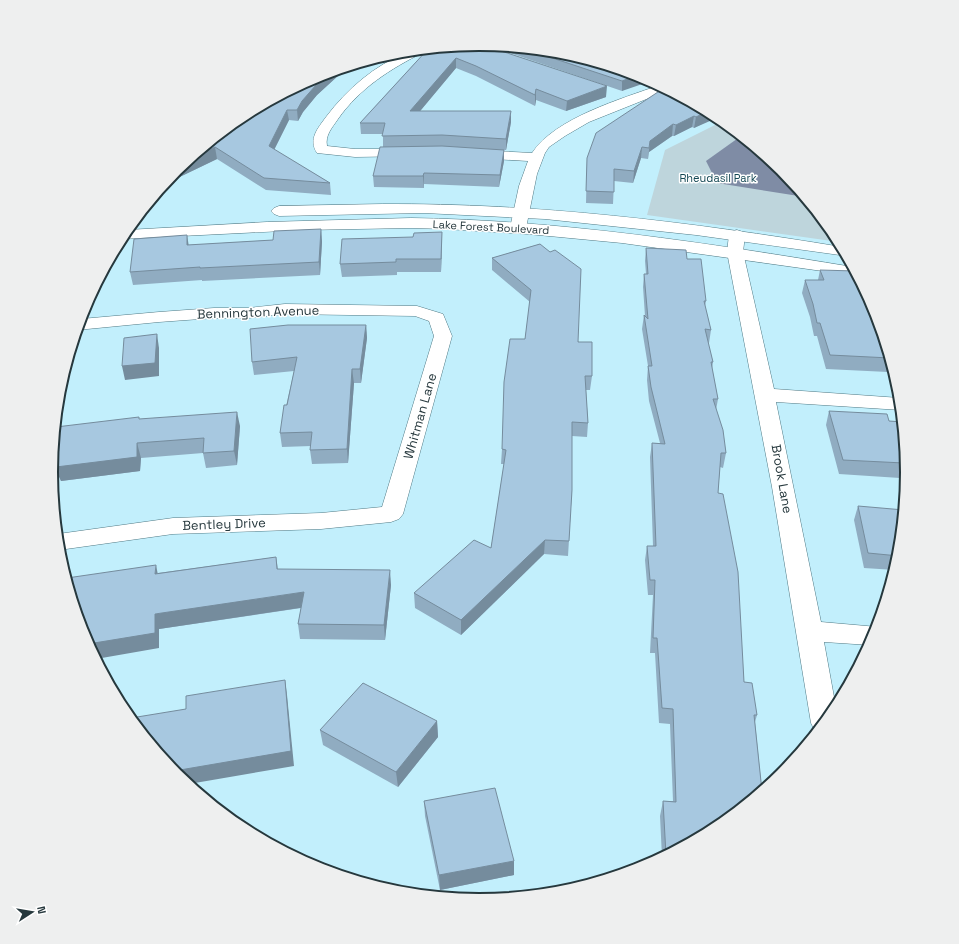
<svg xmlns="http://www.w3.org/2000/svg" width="959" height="944" viewBox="0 0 959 944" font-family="'Space Grotesk',sans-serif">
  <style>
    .green { fill: #bed5dc }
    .water { fill: #7f8ca5 }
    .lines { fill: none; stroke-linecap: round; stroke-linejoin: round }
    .minor-casing { stroke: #507a85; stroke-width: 1 }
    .tertiary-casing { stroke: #507a85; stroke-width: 1 }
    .minor { fill: #fff; fill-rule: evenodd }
    .tertiary { fill: #fff; fill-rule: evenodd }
    .wall { fill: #90acc1 }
    .shaded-wall { fill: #758c9d }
    .building { fill: #a7c8e0; stroke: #758c9d }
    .labels { text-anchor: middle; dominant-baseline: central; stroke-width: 3; stroke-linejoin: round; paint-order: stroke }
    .far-park-label { font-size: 11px; fill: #144854; stroke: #fff }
    .far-street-label { font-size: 11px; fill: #26383d; stroke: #fff }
    .street-label { font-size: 13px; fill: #26383d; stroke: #fff }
    .rim { fill: none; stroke: #26383d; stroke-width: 2 }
  </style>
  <rect width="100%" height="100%" fill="#c2effc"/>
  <!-- green -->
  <path class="green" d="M 723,121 L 782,170 L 835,234 L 839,242 L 647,215 L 665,150 Z"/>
  <!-- water -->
  <path class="water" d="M 741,136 L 782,170 L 805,197 L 717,183 L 706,161 Z"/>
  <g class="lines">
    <!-- minor casing -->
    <g class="minor-casing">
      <g id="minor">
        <path d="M 425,49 L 424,52 C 390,69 360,88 338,119 C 332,128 325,135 327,146 L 355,149 L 409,149 L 414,150 L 416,153 L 414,156 L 355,157 L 317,153 C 308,139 318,128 326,117 C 347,89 374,66 407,52 C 412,50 419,50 425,49 Z"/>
        <path d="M 660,85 L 669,90 L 589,122 L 565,136 L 549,147 L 545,153 L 537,174 L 526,228 L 524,231 L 518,233 L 512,231 L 510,228 L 519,186 L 528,161 L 475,158 L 470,157 L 468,154 L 470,151 L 475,150 L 532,153 C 555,118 621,99 660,85 Z"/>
        <path d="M 737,230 L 743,232 L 745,235 L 743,252 L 774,389 L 900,398 L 901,410 L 776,402 L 821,622 L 878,627 L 870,645 L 824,642 L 836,708 L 817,732 L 815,731 L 811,723 L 772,487 L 727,252 L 729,235 L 731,232 Z"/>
        <path d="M 285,304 L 417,306 L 443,314 L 452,336 L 403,514 L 399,519 L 391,522 L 321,529 L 173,534 L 59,550 L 58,534 L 173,518 L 321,513 L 382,507 L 434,336 L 429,321 L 415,316 L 285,314 L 248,318 L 214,318 L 159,322 L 77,330 L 81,319 L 159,312 L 214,308 L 248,308 Z"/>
      </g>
    </g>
    <!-- tertiary casing -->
    <g class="tertiary-casing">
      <g id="tertiary">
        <path d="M 383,204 C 537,203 690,222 842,247 L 847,256 L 696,235 L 545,219 L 424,213 L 279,216 L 274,214 L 271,211 L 274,208 L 279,206 Z"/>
        <path d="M 411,218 C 559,220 707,243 853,267 L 858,276 L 622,243 L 528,234 L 446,229 L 411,228 L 303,230 L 121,239 L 127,230 L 267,222 Z"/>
      </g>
    </g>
    <!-- minor -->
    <use href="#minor" class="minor"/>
    <!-- tertiary -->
    <use href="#tertiary" class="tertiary"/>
  </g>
  <!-- wall -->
  <g class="wall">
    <path d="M 484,44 L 563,52 L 644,77 L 622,91 Z"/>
    <path d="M 428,49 L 606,97 L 566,111 L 536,100 L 535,106 L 476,76 L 456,68 L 420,111 L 511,122 L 506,150 L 504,150 L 504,161 L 499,187 L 424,184 L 424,188 L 374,187 L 373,176 L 383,147 L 383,134 L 361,134 L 360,123 Z"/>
    <path d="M 352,65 L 340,74 L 317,95 L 303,112 L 298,121 L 289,120 L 274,150 L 330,183 L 331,195 L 266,190 L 217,159 L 165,184 L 177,169 L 316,76 Z"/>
    <path d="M 664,88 L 717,116 L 694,128 L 692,127 L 674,136 L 672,136 L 649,152 L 648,159 L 641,158 L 633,183 L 614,181 L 613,204 L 586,203 L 587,158 Z"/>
    <path d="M 321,229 L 322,242 L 320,275 L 202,281 L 202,280 L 133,285 L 130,272 L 189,245 L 273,240 Z"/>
    <path d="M 442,232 L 441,272 L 397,272 L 397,275 L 342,277 L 340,264 L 413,237 Z"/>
    <path d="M 540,244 L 592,376 L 590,390 L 586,390 L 588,423 L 587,437 L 572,436 L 572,490 L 568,556 L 544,554 L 461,635 L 415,608 L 414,593 L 491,548 L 504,464 L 501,464 L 502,449 L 525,339 L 530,302 L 492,270 L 492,258 Z"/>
    <path d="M 646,248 L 687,259 L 706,301 L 705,306 L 711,330 L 709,343 L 708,343 L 713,362 L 712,369 L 718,399 L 716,410 L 726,453 L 723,468 L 720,467 L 718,493 L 744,682 L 757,715 L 755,722 L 762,791 L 717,828 L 662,857 L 660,816 L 663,801 L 673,801 L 670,724 L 659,723 L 655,653 L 650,653 L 653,595 L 648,595 L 645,560 L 647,546 L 653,546 L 650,457 L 652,443 L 660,443 L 649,401 L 647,380 L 648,366 L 642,329 L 644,315 L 645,316 L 643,287 L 644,274 L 646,274 L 645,261 Z"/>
    <path d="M 820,270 L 880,331 L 883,336 L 891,362 L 888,372 L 826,369 L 817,336 L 814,336 L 810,317 L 802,293 L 805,280 L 818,280 Z"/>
    <path d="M 366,325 L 367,338 L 361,383 L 354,383 L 348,463 L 312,464 L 310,450 L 311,446 L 282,447 L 280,433 L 294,371 L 254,375 L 252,362 Z"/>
    <path d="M 829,411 L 889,421 L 903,422 L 907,472 L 902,471 L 900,478 L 839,474 L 826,425 Z"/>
    <path d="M 139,419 L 240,426 L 237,465 L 206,468 L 203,453 L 141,458 L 140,471 L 61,481 L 58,474 Z"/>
    <path d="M 858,506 L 899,556 L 895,570 L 864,568 L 854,520 Z"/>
    <path d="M 276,557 L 278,569 L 391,585 L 385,640 L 300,639 L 298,624 L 301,608 L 159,629 L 159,648 L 158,573 Z"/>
    <path d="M 437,721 L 438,737 L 398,787 L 323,745 L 320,730 Z"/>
    <path d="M 424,801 L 514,861 L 514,875 L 440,890 L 425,816 Z"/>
  </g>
  <!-- shaded-wall -->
  <g class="shaded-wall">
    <path d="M 456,58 L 456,68 L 411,122 L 410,111 Z"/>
    <path d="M 352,65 L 340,74 L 317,95 L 303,112 L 298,121 L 297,110 L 302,101 L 316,85 L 329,72 Z"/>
    <path d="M 638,75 L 644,77 L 651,81 L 622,91 L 622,81 Z"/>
    <path d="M 607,86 L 606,97 L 566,111 L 567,101 Z"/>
    <path d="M 536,89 L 536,100 L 535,106 L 535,95 Z"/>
    <path d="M 287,110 L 289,120 L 270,158 L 269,146 Z"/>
    <path d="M 511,111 L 511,122 L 506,150 L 506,139 Z"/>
    <path d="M 708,111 L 719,117 L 694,128 L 696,117 Z"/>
    <path d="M 694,116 L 692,127 L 674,136 L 676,125 Z"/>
    <path d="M 673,124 L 672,136 L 649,152 L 648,159 L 650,141 Z"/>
    <path d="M 215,147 L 217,159 L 165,184 L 177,169 L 188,160 Z"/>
    <path d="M 642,147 L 641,158 L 633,183 L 634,171 Z"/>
    <path d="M 504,150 L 504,161 L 499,187 L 500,175 Z"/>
    <path d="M 424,173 L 424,188 L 423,176 Z"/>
    <path d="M 321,229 L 322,242 L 320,275 L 319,262 Z"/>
    <path d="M 442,232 L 442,245 L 441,272 L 441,259 Z"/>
    <path d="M 187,235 L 189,247 L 187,245 Z"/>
    <path d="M 366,325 L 367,338 L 361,383 L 360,369 Z"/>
    <path d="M 157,334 L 159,348 L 159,376 L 125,380 L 122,366 Z"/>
    <path d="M 352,369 L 354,383 L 348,463 L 347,449 Z"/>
    <path d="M 237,412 L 240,426 L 237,465 L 234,451 Z"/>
    <path d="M 137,443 L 141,458 L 140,471 L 61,481 L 58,474 L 52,475 L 53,459 Z"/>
    <path d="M 545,540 L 544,554 L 461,635 L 461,620 Z"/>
    <path d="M 156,565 L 159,580 L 155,574 Z"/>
    <path d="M 390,570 L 391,585 L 385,640 L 384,625 Z"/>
    <path d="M 304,592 L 306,607 L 159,629 L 159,648 L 96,659 L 88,644 L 155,614 Z"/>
    <path d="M 285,680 L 287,695 L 294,766 L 189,784 L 177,774 L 174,771 Z"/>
    <path d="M 437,721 L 438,737 L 398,787 L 396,772 Z"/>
    <path d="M 514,861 L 514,875 L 440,890 L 439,875 Z"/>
  </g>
  <!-- building -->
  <g class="building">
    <path d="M 480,44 L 607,86 L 567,101 L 536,89 L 535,95 L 476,66 L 456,58 L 410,111 L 511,111 L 506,139 L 442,135 L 382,136 L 385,123 L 360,123 L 428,49 Z"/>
    <path d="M 525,49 L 563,52 L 638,75 L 622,81 Z"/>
    <path d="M 329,72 L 316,85 L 302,101 L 297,110 L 287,110 L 269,146 L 330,183 L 264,178 L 215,147 L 188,160 L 242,116 L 316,76 Z"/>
    <path d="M 664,88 L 708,111 L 696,117 L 694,116 L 676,125 L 673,124 L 650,141 L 649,148 L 642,147 L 634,171 L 614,169 L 614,192 L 586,191 L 587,158 L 596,133 Z"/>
    <path d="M 442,146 L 504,150 L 500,175 L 424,173 L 423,176 L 373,176 L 380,147 Z"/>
    <path d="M 321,229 L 319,262 L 200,268 L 200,267 L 130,272 L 134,239 L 187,235 L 187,245 L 273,240 L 274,231 Z"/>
    <path d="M 442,232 L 441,259 L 396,259 L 396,262 L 340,264 L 342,239 L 413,237 L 414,233 Z"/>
    <path d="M 540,244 L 550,252 L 555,250 L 581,269 L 578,342 L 592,342 L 592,376 L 585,376 L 588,423 L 572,422 L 572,490 L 569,541 L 545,540 L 461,620 L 414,593 L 474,540 L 491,548 L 506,450 L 502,449 L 504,382 L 510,339 L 525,339 L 531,290 L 492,258 Z"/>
    <path d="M 646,248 L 686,250 L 687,259 L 701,259 L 706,301 L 704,301 L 711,330 L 705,329 L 713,362 L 711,362 L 718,399 L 713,399 L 723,430 L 726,453 L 721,453 L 718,493 L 723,494 L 738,572 L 744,682 L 752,683 L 757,715 L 754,715 L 762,791 L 758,795 L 755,795 L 756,796 L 717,828 L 666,855 L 663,801 L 676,802 L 673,709 L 662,708 L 657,638 L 653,638 L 655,580 L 650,580 L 647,546 L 656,546 L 652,443 L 665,444 L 651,387 L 648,366 L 652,366 L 644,315 L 648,319 L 644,274 L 648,274 Z"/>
    <path d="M 820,270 L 855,271 L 859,278 L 871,308 L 873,308 L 880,331 L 881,331 L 883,336 L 890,358 L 830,355 L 820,323 L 817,323 L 813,304 L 805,280 L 824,280 Z"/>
    <path d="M 288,325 L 366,325 L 360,369 L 352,369 L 347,449 L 310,450 L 312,432 L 280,433 L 284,405 L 287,405 L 297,357 L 252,362 L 250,329 Z"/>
    <path d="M 157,334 L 155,363 L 122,366 L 124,338 Z"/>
    <path d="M 829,411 L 887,414 L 889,421 L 903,422 L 906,457 L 902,457 L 904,463 L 843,460 Z"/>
    <path d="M 237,412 L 234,451 L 203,453 L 204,438 L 137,443 L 137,457 L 56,467 L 57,459 L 53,459 L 56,427 L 139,417 L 139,419 Z"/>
    <path d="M 858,506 L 904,510 L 899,556 L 868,553 Z"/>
    <path d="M 276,557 L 277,569 L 390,570 L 384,625 L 298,624 L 304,592 L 155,614 L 155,633 L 88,644 L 84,636 L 67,578 L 156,565 L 155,574 Z"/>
    <path d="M 285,680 L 291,751 L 174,771 L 131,718 L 186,709 L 186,696 Z"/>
    <path d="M 363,683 L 437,721 L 396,772 L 320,730 Z"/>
    <path d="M 495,788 L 514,861 L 439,875 L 424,801 Z"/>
  </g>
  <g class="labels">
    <!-- far-park labels -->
    <g class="far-park-label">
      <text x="718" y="178">Rheudasil Park</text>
    </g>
    <!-- far-street labels -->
    <g class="far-street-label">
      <text transform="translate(491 227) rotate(3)">Lake Forest Boulevard</text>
    </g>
    <!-- street labels -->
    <g class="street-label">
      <text transform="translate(258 312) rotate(-2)">Bennington Avenue</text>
      <text transform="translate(420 416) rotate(-74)">Whitman Lane</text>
      <text transform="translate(782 479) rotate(80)">Brook Lane</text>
      <text transform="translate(224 524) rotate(-2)">Bentley Drive</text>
    </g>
  </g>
  <!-- crop -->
  <path d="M0 0H959V944H0ZM58 472a421 421 0 1 1 842 0a421 421 0 1 1-842 0Z" fill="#eeefef" fill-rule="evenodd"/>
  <path class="rim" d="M58 472a421 421 0 1 1 842 0a421 421 0 1 1-842 0Z"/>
  <!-- north arrow -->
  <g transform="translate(32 912) rotate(78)" stroke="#ffffff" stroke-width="3" paint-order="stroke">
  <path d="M0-3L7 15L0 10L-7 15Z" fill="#26383d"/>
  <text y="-6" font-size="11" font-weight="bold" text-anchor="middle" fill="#26383d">N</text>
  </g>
</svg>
